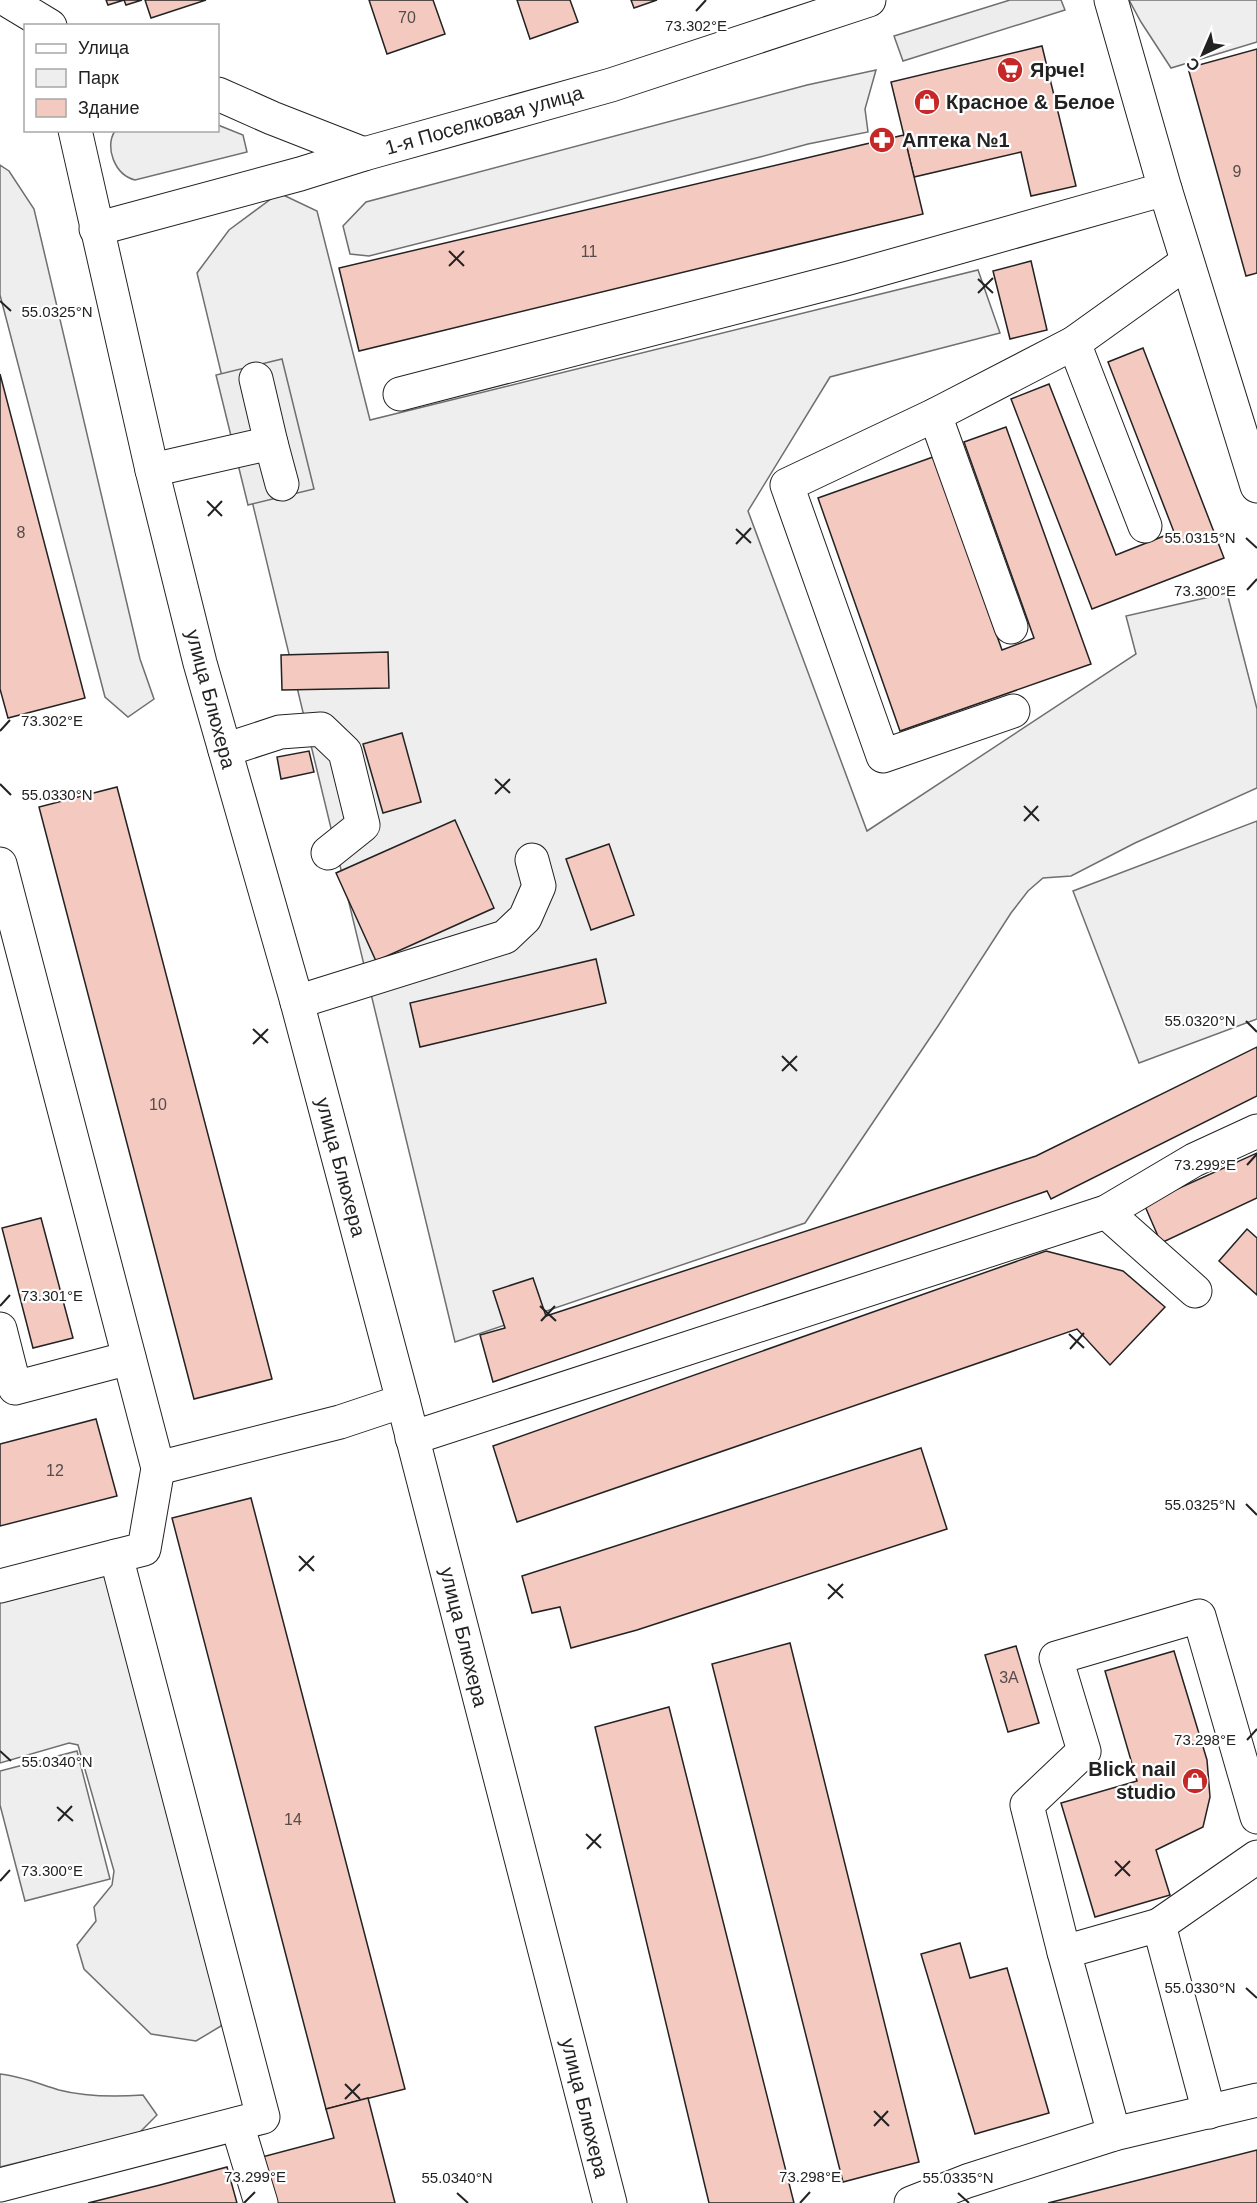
<svg xmlns="http://www.w3.org/2000/svg" width="1257" height="2203" viewBox="0 0 1257 2203" font-family="Helvetica,sans-serif">
  <style>
    .green { fill: #eee; stroke: #6f6f6f; stroke-width: 1.5 }
    .parking { fill: #ededed; stroke: #6f6f6f; stroke-width: 1.5 }
    .building { fill: #f3c9c0; stroke: #222; stroke-width: 1.5 }
    .lines { fill: none; stroke-linecap: round; stroke-linejoin: round }
    .minor-casing { stroke: #222; stroke-width: 35 }
    .minor { stroke: #fff; stroke-width: 33 }
    .ticks { fill: none; stroke: #222; stroke-width: 2 }
    .labels { text-anchor: middle; dominant-baseline: central; stroke-width: 4.5; stroke-linejoin: round; paint-order: stroke }
    .number-label { font-size: 16px; fill: #564c4a }
    .poi-label { font-size: 20px; font-weight: bold; fill: #222; stroke: #fff; text-anchor: start }
    .street-label { font-size: 20px; fill: #222; stroke: #fff }
    .ticks-label { font-size: 15px; text-anchor: middle; fill: #222; stroke: #fff; stroke-width: 4.5; stroke-linejoin: round; paint-order: stroke }
  </style>
  <rect width="100%" height="100%" fill="#fff"/>
  <!-- green -->
  <g class="green">
    <path d="M 1129,0 L 1257,0 L 1257,42 L 1171,68 L 1141,22 Z"/>
    <path d="M 876,70 L 865,109 L 868,132 L 808,144 L 760,157 L 369,256 L 350,254 L 343,226 L 366,202 L 807,85 Z"/>
    <path d="M 218,125 L 243,135 L 247,152 L 135,180 C 115,175 104,147 115,131 L 218,130 Z"/>
    <path d="M 0,165 L 9,171 L 34,209 L 140,659 L 154,699 L 128,717 L 105,697 L 0,295 Z"/>
    <path d="M 279,193 L 317,211 L 370,420 L 978,270 L 1000,333 L 830,377 L 748,511 L 867,831 L 1136,654 L 1126,616 L 1227,593 L 1257,709 L 1257,788 L 1135,843 L 1071,876 L 1043,878 L 1028,891 L 1011,913 L 938,1026 L 805,1223 L 455,1342 L 197,273 L 229,230 Z"/>
    <path d="M 1257,821 L 1257,1019 L 1139,1063 L 1073,891 Z"/>
    <path d="M 109,1567 L 224,2010 L 221,2026 L 196,2041 L 151,2034 L 84,1969 L 77,1945 L 96,1921 L 94,1907 L 112,1885 L 114,1871 L 78,1745 L 69,1743 L 0,1763 L 0,1595 Z"/>
    <path d="M 77,1751 L 110,1879 L 25,1901 L 0,1805 L 0,1771 Z"/>
    <path d="M 0,2074 C 21,2076 39,2084 59,2090 C 86,2097 115,2097 143,2095 L 157,2115 L 139,2133 L 0,2167 Z"/>
  </g>
  <!-- parking -->
  <g class="parking">
    <path d="M 1010,0 L 1061,0 L 1065,10 L 903,61 L 894,36 Z"/>
    <path d="M 282,359 L 314,489 L 248,505 L 216,375 Z"/>
  </g>
  <!-- building -->
  <g class="building">
    <path d="M 106,0 L 142,0 L 126,5 L 124,0 L 108,5 Z"/>
    <path d="M 145,0 L 206,0 L 151,18 Z"/>
    <path d="M 369,0 L 433,0 L 445,34 L 387,54 Z"/>
    <path d="M 517,0 L 570,0 L 578,22 L 530,39 Z"/>
    <path d="M 631,0 L 657,0 L 634,8 Z"/>
    <path d="M 1042,46 L 1076,186 L 1031,196 L 1021,152 L 914,177 L 891,82 Z"/>
    <path d="M 1257,49 L 1257,273 L 1246,276 L 1188,68 Z"/>
    <path d="M 904,135 L 923,214 L 359,351 L 339,268 Z"/>
    <path d="M 1031,261 L 1047,330 L 1010,339 L 993,271 Z"/>
    <path d="M 1143,348 L 1224,558 L 1092,609 L 1011,399 L 1049,384 L 1116,555 L 1174,532 L 1108,362 Z"/>
    <path d="M 0,374 L 85,698 L 8,718 L 0,689 Z"/>
    <path d="M 1006,427 L 1091,664 L 900,731 L 818,498 L 933,457 L 1002,650 L 1034,638 L 964,442 Z"/>
    <path d="M 388,652 L 389,688 L 282,690 L 281,655 Z"/>
    <path d="M 402,733 L 421,802 L 383,813 L 363,744 Z"/>
    <path d="M 309,751 L 314,772 L 281,779 L 277,757 Z"/>
    <path d="M 117,787 L 272,1379 L 194,1399 L 39,807 Z"/>
    <path d="M 455,820 L 494,908 L 376,961 L 336,873 Z"/>
    <path d="M 609,844 L 634,915 L 591,930 L 566,859 Z"/>
    <path d="M 596,959 L 606,1003 L 420,1047 L 410,1003 Z"/>
    <path d="M 1257,1047 L 1257,1096 L 1051,1199 L 1047,1191 L 493,1382 L 480,1335 L 505,1328 L 493,1291 L 533,1278 L 546,1316 L 1036,1156 Z"/>
    <path d="M 1257,1153 L 1257,1198 L 1161,1243 L 1144,1204 Z"/>
    <path d="M 41,1218 L 73,1338 L 33,1348 L 2,1228 Z"/>
    <path d="M 1247,1229 L 1257,1238 L 1257,1295 L 1219,1261 Z"/>
    <path d="M 1046,1251 L 1123,1271 L 1165,1307 L 1110,1365 L 1077,1329 L 517,1522 L 493,1446 Z"/>
    <path d="M 96,1419 L 117,1496 L 0,1526 L 0,1444 Z"/>
    <path d="M 921,1448 L 947,1529 L 637,1630 L 571,1648 L 560,1607 L 532,1613 L 522,1576 Z"/>
    <path d="M 251,1498 L 405,2089 L 326,2109 L 172,1518 Z"/>
    <path d="M 790,1643 L 919,2162 L 843,2182 L 712,1664 Z"/>
    <path d="M 1016,1646 L 1039,1723 L 1008,1732 L 985,1655 Z"/>
    <path d="M 1174,1651 L 1207,1760 L 1210,1797 L 1203,1827 L 1156,1850 L 1170,1895 L 1095,1917 L 1061,1803 L 1137,1781 L 1105,1671 Z"/>
    <path d="M 669,1707 L 794,2203 L 709,2203 L 595,1727 Z"/>
    <path d="M 960,1943 L 970,1978 L 1007,1968 L 1049,2113 L 975,2134 L 921,1954 Z"/>
    <path d="M 368,2098 L 395,2203 L 274,2203 L 262,2157 L 334,2138 L 326,2109 Z"/>
    <path d="M 1257,2150 L 1257,2203 L 1048,2203 Z"/>
    <path d="M 227,2167 L 237,2203 L 88,2203 L 160,2185 Z"/>
  </g>
  <g class="lines">
    <!-- minor casing -->
    <g class="minor-casing">
      <g id="minor">
        <path d="M 7,0 L 50,26"/>
        <path d="M 218,94 L 272,118 L 364,154"/>
        <path d="M 75,130 L 152,470 L 200,663 L 297,1002 L 403,1401 L 610,2203"/>
        <path d="M 1165,189 L 1257,486"/>
        <path d="M 96,229 L 300,174 L 364,154 L 611,85 L 869,0"/>
        <path d="M 1074,343 L 1145,526"/>
        <path d="M 400,394 L 849,278 L 1165,189 L 1111,0"/>
        <path d="M 935,415 L 1011,627"/>
        <path d="M 271,443 L 282,484"/>
        <path d="M 152,470 L 271,443 L 256,379"/>
        <path d="M 1013,711 L 883,756 L 787,485 L 935,415 L 1074,343 L 1187,262"/>
        <path d="M 225,750 L 280,732 L 321,729 L 345,752 L 363,825 L 328,853"/>
        <path d="M 0,864 L 158,1468 L 144,1549 L 116,1556 L 263,2117 L 0,2185"/>
        <path d="M 297,1002 L 505,937 L 525,918 L 539,886 L 532,860"/>
        <path d="M 1106,1212 L 1195,1291"/>
        <path d="M 0,1329 L 15,1388 L 129,1358"/>
        <path d="M 412,1438 L 1106,1212 L 1194,1160 L 1257,1131"/>
        <path d="M 158,1468 L 340,1422 L 403,1401"/>
        <path d="M 0,1586 L 116,1556"/>
        <path d="M 1159,1925 L 1257,1857"/>
        <path d="M 1064,1952 L 1027,1805 L 1084,1751 L 1056,1658 L 1199,1616 L 1257,1817"/>
        <path d="M 237,2124 L 261,2203"/>
        <path d="M 1114,2134 L 1064,1952 L 1159,1925 L 1209,2112"/>
        <path d="M 911,2203 L 967,2181 L 1114,2134 L 1257,2100"/>
      </g>
    </g>
    <!-- minor -->
    <use href="#minor" class="minor"/>
  </g>
  <!-- ticks -->
  <path class="ticks" d="M 696,11 L 706,0M 449,251 L 464,266M 449,266 L 464,251M 978,279 L 993,293M 978,293 L 993,278M 0,301 L 11,311M 207,501 L 222,516M 208,516 L 222,501M 736,529 L 751,543M 1246,538 L 1257,548M 736,544 L 751,528M 1247,590 L 1257,579M 0,731 L 10,720M 495,779 L 510,793M 0,784 L 11,795M 495,794 L 510,779M 1024,806 L 1039,821M 1024,821 L 1038,806M 1246,1021 L 1257,1032M 253,1029 L 268,1043M 253,1044 L 268,1029M 782,1056 L 797,1071M 782,1071 L 797,1056M 1247,1165 L 1257,1154M 0,1306 L 10,1295M 540,1306 L 556,1321M 541,1321 L 555,1306M 1069,1334 L 1084,1348M 1070,1349 L 1084,1333M 1246,1504 L 1257,1515M 299,1556 L 314,1571M 299,1571 L 314,1556M 828,1584 L 843,1598M 828,1599 L 843,1584M 1247,1740 L 1257,1729M 0,1751 L 11,1761M 57,1807 L 73,1821M 58,1821 L 72,1806M 586,1834 L 601,1848M 587,1849 L 601,1834M 1115,1861 L 1130,1876M 1115,1876 L 1130,1861M 0,1881 L 10,1870M 1246,1988 L 1257,1998M 345,2084 L 360,2099M 345,2099 L 360,2084M 874,2111 L 889,2126M 874,2126 L 888,2111M 457,2193 L 468,2203M 958,2193 L 969,2203M 244,2203 L 255,2192M 800,2203 L 810,2192"/>
  <!-- icons -->
  <defs>
    <g id="supermarket-disc" transform="scale(1.35)"><circle r="9.5" fill="#c62828" stroke="#fff"/><path d="M-6-5.5h2.5l.6 2H6L4.5 2H-2.5L-4.4-4H-6ZM-1.5 3.2a1.3 1.3 0 1 0 .1 0ZM3 3.2a1.3 1.3 0 1 0 .1 0Z" fill="#fff"/></g>
    <g id="shop-disc" transform="scale(1.35)"><circle r="9.5" fill="#c62828" stroke="#fff"/><path d="M-5-2.5h2.3a2.7 3.5 0 0 1 5.4 0H5L5.5 6h-11ZM-1.5-2.5h3a1.5 2.3 0 0 0-3 0Z" fill="#fff"/></g>
    <g id="pharmacy-disc" transform="scale(1.35)"><circle r="9.5" fill="#c62828" stroke="#fff"/><path d="M-2-6h4v4h4v4h-4v4h-4v-4h-4v-4h4Z" fill="#fff"/></g>
  </defs>
  <g fill-rule="evenodd">
    <use href="#supermarket-disc" x="1010" y="70"/>
    <use href="#shop-disc" x="927" y="102"/>
    <use href="#pharmacy-disc" x="882" y="140"/>
    <use href="#shop-disc" x="1195" y="1781"/>
  </g>
  <g class="labels">
    <!-- number labels -->
    <g class="number-label">
      <text x="407" y="17">70</text>
      <text x="1237" y="171">9</text>
      <text x="589" y="251">11</text>
      <text x="21" y="532">8</text>
      <text x="158" y="1104">10</text>
      <text x="55" y="1470">12</text>
      <text x="1009" y="1677">3А</text>
      <text x="293" y="1819">14</text>
    </g>
    <!-- poi labels -->
    <g class="poi-label">
      <text x="1030" y="70">Ярче!</text>
      <text x="946" y="102">Красное &amp; Белое</text>
      <text x="902" y="140">Аптека №1</text>
      <text x="1176" y="1769" text-anchor="end">Blick nail<tspan x="1176" dy="23">studio</tspan></text>
    </g>
    <!-- street labels -->
    <g class="street-label">
      <text transform="translate(484 120) rotate(-16)">1-я Поселковая улица</text>
      <text transform="translate(211 699) rotate(75)">улица Блюхера</text>
      <text transform="translate(341 1167) rotate(75)">улица Блюхера</text>
      <text transform="translate(464 1637) rotate(76)">улица Блюхера</text>
      <text transform="translate(585 2108) rotate(76)">улица Блюхера</text>
    </g>
  </g>
  <g class="ticks-label">
    <text x="696" y="31">73.302°E</text>
    <text x="57" y="317">55.0325°N</text>
    <text x="1200" y="543">55.0315°N</text>
    <text x="1205" y="596">73.300°E</text>
    <text x="52" y="726">73.302°E</text>
    <text x="57" y="800">55.0330°N</text>
    <text x="1200" y="1026">55.0320°N</text>
    <text x="1205" y="1170">73.299°E</text>
    <text x="52" y="1301">73.301°E</text>
    <text x="1200" y="1510">55.0325°N</text>
    <text x="1205" y="1745">73.298°E</text>
    <text x="57" y="1767">55.0340°N</text>
    <text x="52" y="1876">73.300°E</text>
    <text x="1200" y="1993">55.0330°N</text>
    <text x="255" y="2182">73.299°E</text>
    <text x="810" y="2182">73.298°E</text>
    <text x="457" y="2183">55.0340°N</text>
    <text x="958" y="2183">55.0335°N</text>
  </g>
  <!-- legend -->
  <rect x="24" y="24" width="195" height="108" fill="#ffffff" stroke="#a7a7a7" stroke-width="1.5"/>
  <rect x="36" y="44" width="30" height="9" fill="#ffffff" stroke="#a7a7a7" stroke-width="1.5"/>
  <text x="78" y="54" font-size="18" fill="#222222">Улица</text>
  <rect x="36" y="69" width="30" height="18" fill="#eeeeee" stroke="#a7a7a7" stroke-width="1.5"/>
  <text x="78" y="84" font-size="18" fill="#222222">Парк</text>
  <rect x="36" y="99" width="30" height="18" fill="#f3c9c0" stroke="#a7a7a7" stroke-width="1.5"/>
  <text x="78" y="114" font-size="18" fill="#222222">Здание</text>
  <!-- north arrow -->
  <g transform="translate(1203 54) rotate(224)" stroke="#ffffff" stroke-width="4.5" paint-order="stroke">
  <path d="M0-4.5L10 22L0 15L-10 22Z" fill="#222222"/>
  <text y="-9" font-size="16" font-weight="bold" text-anchor="middle" fill="#222222">С</text>
  </g>
</svg>
